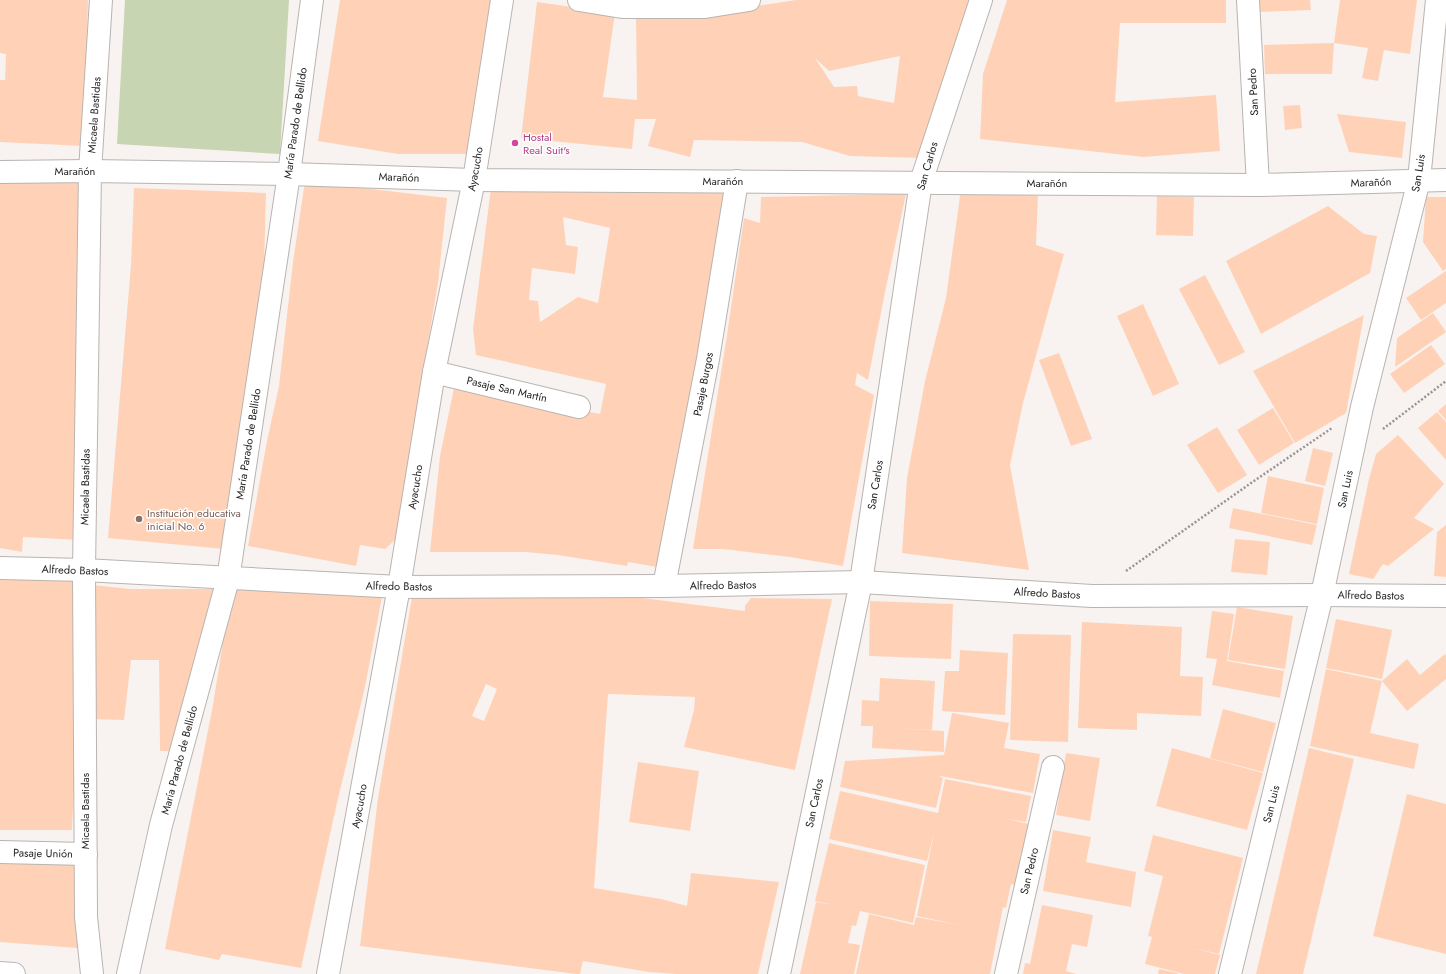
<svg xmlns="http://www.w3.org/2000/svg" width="1446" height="974" viewBox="0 0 1446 974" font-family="Jost,sans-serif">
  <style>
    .green { fill: #c8d5b3 }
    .building { fill: #ffd2b7; fill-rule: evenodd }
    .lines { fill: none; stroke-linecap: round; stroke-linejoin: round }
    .street-casing { stroke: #b8b4b1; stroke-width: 24 }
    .path { stroke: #989492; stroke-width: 2.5; stroke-dasharray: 2 2; stroke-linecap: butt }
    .street { stroke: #fff; stroke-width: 22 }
    .hotel-dot { fill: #d1479c; stroke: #fff; stroke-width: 1.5 }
    .education-dot { fill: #8d6e63; stroke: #fff; stroke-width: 1.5 }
    .labels { text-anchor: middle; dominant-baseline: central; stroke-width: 3; stroke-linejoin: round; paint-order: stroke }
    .street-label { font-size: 11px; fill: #1f1e1d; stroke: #fff }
    .hotel-label { font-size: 11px; fill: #b23c85; stroke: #fff; text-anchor: start }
    .education-label { font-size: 11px; fill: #785e54; stroke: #fff; text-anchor: start }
  </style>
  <rect width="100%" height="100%" fill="#f8f3f0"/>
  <!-- green -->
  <path class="green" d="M 125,0 L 289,0 L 280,154 L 117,144 Z"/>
  <!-- building -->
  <g class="building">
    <path d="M 0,0 L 88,0 L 84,146 L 0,142 L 0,80 L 5,80 L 6,54 L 0,53 Z"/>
    <path d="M 340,0 L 498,0 L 470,154 L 398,154 L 318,141 Z"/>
    <path d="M 796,0 L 976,0 L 921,158 L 850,156 L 802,142 L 694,140 L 690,157 L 648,146 L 656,119 L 635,119 L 632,149 L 521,138 L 537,2 L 615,13 L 603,97 L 637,100 L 636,15 L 712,18 L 730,10 ZM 900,56 L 894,103 L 858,96 L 857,86 L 834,87 L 815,58 L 829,71 Z"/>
    <path d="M 1007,0 L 1226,0 L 1226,23 L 1120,23 L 1115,102 L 1216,95 L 1220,151 L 1144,157 L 980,139 L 983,74 Z"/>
    <path d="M 1258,0 L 1310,0 L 1311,10 L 1258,12 Z"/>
    <path d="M 1340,0 L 1417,0 L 1410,54 L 1384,50 L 1378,81 L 1362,78 L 1368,48 L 1334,43 Z"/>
    <path d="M 1334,43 L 1332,74 L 1265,74 L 1264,45 Z"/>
    <path d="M 1300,105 L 1302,128 L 1285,130 L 1283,106 Z"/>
    <path d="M 1337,114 L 1406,122 L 1402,158 L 1349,152 Z"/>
    <path d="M 0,179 L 81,180 L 80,540 L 23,537 L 22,552 L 0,548 Z"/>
    <path d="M 305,181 L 447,198 L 438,283 L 395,540 L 385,549 L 360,545 L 356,566 L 248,546 L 267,441 L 279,386 L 293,262 Z"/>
    <path d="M 674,185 L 727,190 L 663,568 L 628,562 L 627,566 L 558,555 L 525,552 L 430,552 L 440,456 L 455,383 L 600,414 L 606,384 L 476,355 L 473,329 L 491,188 L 616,193 ZM 563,217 L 610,228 L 598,303 L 578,297 L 540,322 L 538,301 L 529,300 L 532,268 L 575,274 L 578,247 L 566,245 Z"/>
    <path d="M 134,188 L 266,193 L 264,269 L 224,549 L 108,538 L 131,265 Z"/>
    <path d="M 961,189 L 1038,196 L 1036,245 L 1064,254 L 1023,403 L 1010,465 L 1029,570 L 902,553 L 907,478 L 925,381 L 946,298 Z"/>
    <path d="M 906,194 L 885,292 L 868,380 L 857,373 L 855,385 L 874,395 L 843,566 L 790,557 L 723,549 L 693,549 L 727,335 L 744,218 L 760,223 L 761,197 Z"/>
    <path d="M 1157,196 L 1194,197 L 1193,236 L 1156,235 Z"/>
    <path d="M 1426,197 L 1446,197 L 1446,269 L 1443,271 L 1423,242 Z"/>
    <path d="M 1328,206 L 1364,234 L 1377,236 L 1370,273 L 1261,334 L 1226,261 Z"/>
    <path d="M 1446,271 L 1446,303 L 1421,320 L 1406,298 Z"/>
    <path d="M 1205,275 L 1245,352 L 1219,365 L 1179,289 Z"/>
    <path d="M 1143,304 L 1179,384 L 1153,396 L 1117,316 Z"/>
    <path d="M 1433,313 L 1446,332 L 1395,367 L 1397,338 Z"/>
    <path d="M 1364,315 L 1346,413 L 1295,443 L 1253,371 Z"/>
    <path d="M 1431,345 L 1445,364 L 1404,393 L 1390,374 Z"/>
    <path d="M 1059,353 L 1092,439 L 1071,446 L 1039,360 Z"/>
    <path d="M 1446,404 L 1446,420 L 1438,411 Z"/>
    <path d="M 1273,408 L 1294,443 L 1259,465 L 1237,430 Z"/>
    <path d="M 1437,412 L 1446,422 L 1446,460 L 1418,428 Z"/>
    <path d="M 1217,427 L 1247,475 L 1218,493 L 1187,445 Z"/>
    <path d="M 1398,435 L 1444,484 L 1414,518 L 1434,529 L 1388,566 L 1383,564 L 1373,579 L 1349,574 L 1369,479 L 1376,454 Z"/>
    <path d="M 1313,448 L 1333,453 L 1325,486 L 1305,481 Z"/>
    <path d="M 1268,476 L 1324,488 L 1317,524 L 1261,513 Z"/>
    <path d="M 1233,508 L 1317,525 L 1312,545 L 1229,528 Z"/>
    <path d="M 1446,525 L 1446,577 L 1434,576 L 1437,532 Z"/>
    <path d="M 1235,539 L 1270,542 L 1267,575 L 1231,572 Z"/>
    <path d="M 0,574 L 80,575 L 79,668 L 72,830 L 0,830 Z"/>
    <path d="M 93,585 L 130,589 L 220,589 L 176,751 L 160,751 L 159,660 L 131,660 L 124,720 L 90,719 Z"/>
    <path d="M 232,585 L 310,588 L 382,597 L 365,687 L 336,807 L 301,968 L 222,954 L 219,960 L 165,949 L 213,705 Z"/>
    <path d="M 611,594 L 745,611 L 745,606 L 751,598 L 832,599 L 795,770 L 684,747 L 694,710 L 695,697 L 608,694 L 594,888 L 661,899 L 687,906 L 691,873 L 779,882 L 758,974 L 677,974 L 649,972 L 583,961 L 580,974 L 576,974 L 360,946 L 378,798 L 412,597 ZM 486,684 L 497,689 L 484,721 L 472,716 Z"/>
    <path d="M 870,601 L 953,604 L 951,659 L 869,656 Z"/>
    <path d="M 1237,607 L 1293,616 L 1285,669 L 1228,660 Z"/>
    <path d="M 1212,611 L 1234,614 L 1227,661 L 1284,671 L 1280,698 L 1212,685 L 1217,659 L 1206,658 Z"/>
    <path d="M 1336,619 L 1392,630 L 1382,679 L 1326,668 Z"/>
    <path d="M 1082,622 L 1182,627 L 1180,676 L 1203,677 L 1201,716 L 1137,713 L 1137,730 L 1078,728 Z"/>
    <path d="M 1013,634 L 1071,635 L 1068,742 L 1010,740 Z"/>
    <path d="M 960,650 L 1008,653 L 1005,715 L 942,711 L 945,671 L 959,671 Z"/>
    <path d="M 1445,654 L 1446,656 L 1446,679 L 1407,711 L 1382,681 L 1407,659 L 1420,675 Z"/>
    <path d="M 1326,669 L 1382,681 L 1370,733 L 1419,744 L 1414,769 L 1310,746 Z"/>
    <path d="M 880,678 L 935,681 L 932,730 L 893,728 L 944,731 L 944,752 L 872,748 L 873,726 L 861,726 L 862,700 L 879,701 Z"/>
    <path d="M 1223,709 L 1276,723 L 1263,772 L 1210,758 Z"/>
    <path d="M 952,713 L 1009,723 L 1004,748 L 1040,754 L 1033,793 L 940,776 L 940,777 L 943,778 L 936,808 L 840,787 L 845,761 L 944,755 Z"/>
    <path d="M 1172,748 L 1263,773 L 1247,830 L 1156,806 Z"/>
    <path d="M 1309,748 L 1354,759 L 1303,974 L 1256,974 Z"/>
    <path d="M 1066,753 L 1100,758 L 1090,821 L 1056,815 Z"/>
    <path d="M 638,762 L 699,771 L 690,831 L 629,822 Z"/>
    <path d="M 945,779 L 1031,796 L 1026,822 L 1008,819 L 1029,824 L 1022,854 L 1021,853 L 1015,885 L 1011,884 L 1006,908 L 1003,907 L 990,974 L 856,974 L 869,914 L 914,925 L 916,917 L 959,925 L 917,916 L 934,833 L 927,861 L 829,839 L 840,791 L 938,813 Z"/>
    <path d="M 1407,794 L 1446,804 L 1446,954 L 1373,936 Z"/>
    <path d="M 1053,830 L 1091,837 L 1086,862 L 1136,872 L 1131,907 L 1043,891 Z"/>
    <path d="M 1153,835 L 1243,858 L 1219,954 L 1193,948 L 1220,955 L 1215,974 L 1184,974 L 1145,964 L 1152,937 L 1148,936 L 1163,876 L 1144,871 Z"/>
    <path d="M 829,843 L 925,865 L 913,923 L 860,911 L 856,926 L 852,925 L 848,943 L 860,945 L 854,974 L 800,974 L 816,902 L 834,905 L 815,901 Z"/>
    <path d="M 0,857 L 79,859 L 77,948 L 0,942 Z"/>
    <path d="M 1042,905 L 1093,915 L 1087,947 L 1072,944 L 1066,971 L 1076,974 L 1023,974 L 1025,963 L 1030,964 Z"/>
    <path d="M 1159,969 L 1178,973 L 1178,974 L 1158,974 Z"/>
  </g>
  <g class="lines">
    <!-- street casing -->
    <g class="street-casing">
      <g id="street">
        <path d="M 579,0 L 622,7 L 705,7 L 749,0"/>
        <path d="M 1248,0 L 1258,185"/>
        <path d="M 0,172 L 90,171 L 289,174 L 474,180 L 1258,185 L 1446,180"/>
        <path d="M 434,372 L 579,407"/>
        <path d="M 0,568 L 84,570 L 399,587 L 664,586 L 861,582 L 1092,596 L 1322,595 L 1446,596"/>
        <path d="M 664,586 L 708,359 L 737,181"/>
        <path d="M 0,852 L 86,854"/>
        <path d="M 0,973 L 14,974"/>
        <path d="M 92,974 L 86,917 L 84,570 L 90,171 L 101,0"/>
        <path d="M 128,974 L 161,825 L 228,579 L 289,174 L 312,0"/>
        <path d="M 328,974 L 399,587 L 434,372 L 474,180 L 502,0"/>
        <path d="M 779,974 L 861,582 L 921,182 L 981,0"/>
        <path d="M 1006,974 L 1053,767"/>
        <path d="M 1230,974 L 1322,595 L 1362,407 L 1419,180 L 1437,0"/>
      </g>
    </g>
    <!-- path -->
    <g class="path">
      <path d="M 1383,429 L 1446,381"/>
      <path d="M 1126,571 L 1251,483 L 1332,428"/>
    </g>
    <!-- street -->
    <use href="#street" class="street"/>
  </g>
  <!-- markers -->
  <circle class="hotel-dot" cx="515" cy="143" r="4"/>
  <circle class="education-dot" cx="139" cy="519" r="4"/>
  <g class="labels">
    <!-- street labels -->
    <g class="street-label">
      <text transform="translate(1253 92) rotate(-93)">San Pedro</text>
      <text transform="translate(94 115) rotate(-86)">Micaela Bastidas</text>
      <text transform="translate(295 123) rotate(-82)">María Parado de Bellido</text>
      <text transform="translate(927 166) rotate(-74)">San Carlos</text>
      <text transform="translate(475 169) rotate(-80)">Ayacucho</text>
      <text x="75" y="171">Marañón</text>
      <text transform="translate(1418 173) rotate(-81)">San Luis</text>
      <text transform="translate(399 177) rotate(2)">Marañón</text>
      <text x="723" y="181">Marañón</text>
      <text transform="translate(1371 182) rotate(-2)">Marañón</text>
      <text x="1047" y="183">Marañón</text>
      <text transform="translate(703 384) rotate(-79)">Pasaje Burgos</text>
      <text transform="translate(507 389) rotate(13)">Pasaje San Martín</text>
      <text transform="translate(248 444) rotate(-81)">María Parado de Bellido</text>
      <text transform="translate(875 485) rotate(-81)">San Carlos</text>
      <text transform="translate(85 487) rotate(-89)">Micaela Bastidas</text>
      <text transform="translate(415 487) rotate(-81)">Ayacucho</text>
      <text transform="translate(1345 489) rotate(-78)">San Luis</text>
      <text transform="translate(75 570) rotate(2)">Alfredo Bastos</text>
      <text transform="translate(723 585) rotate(-1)">Alfredo Bastos</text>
      <text transform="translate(399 586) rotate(1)">Alfredo Bastos</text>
      <text transform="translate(1047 593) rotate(3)">Alfredo Bastos</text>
      <text transform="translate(1371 595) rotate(1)">Alfredo Bastos</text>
      <text transform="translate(179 760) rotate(-75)">María Parado de Bellido</text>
      <text transform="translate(814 803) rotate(-78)">San Carlos</text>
      <text transform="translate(1271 804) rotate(-76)">San Luis</text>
      <text transform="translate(359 806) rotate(-80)">Ayacucho</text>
      <text transform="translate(85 811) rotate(-90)">Micaela Bastidas</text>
      <text transform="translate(43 853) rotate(1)">Pasaje Unión</text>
      <text transform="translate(1029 871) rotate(-77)">San Pedro</text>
    </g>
    <!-- hotel labels -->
    <g class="hotel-label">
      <text x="523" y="137">Hostal<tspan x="523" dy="13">Real Suit's</tspan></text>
    </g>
    <!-- education labels -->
    <g class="education-label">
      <text x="147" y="513">Institución educativa<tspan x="147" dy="13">inicial No. 6</tspan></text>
    </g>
  </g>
</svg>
